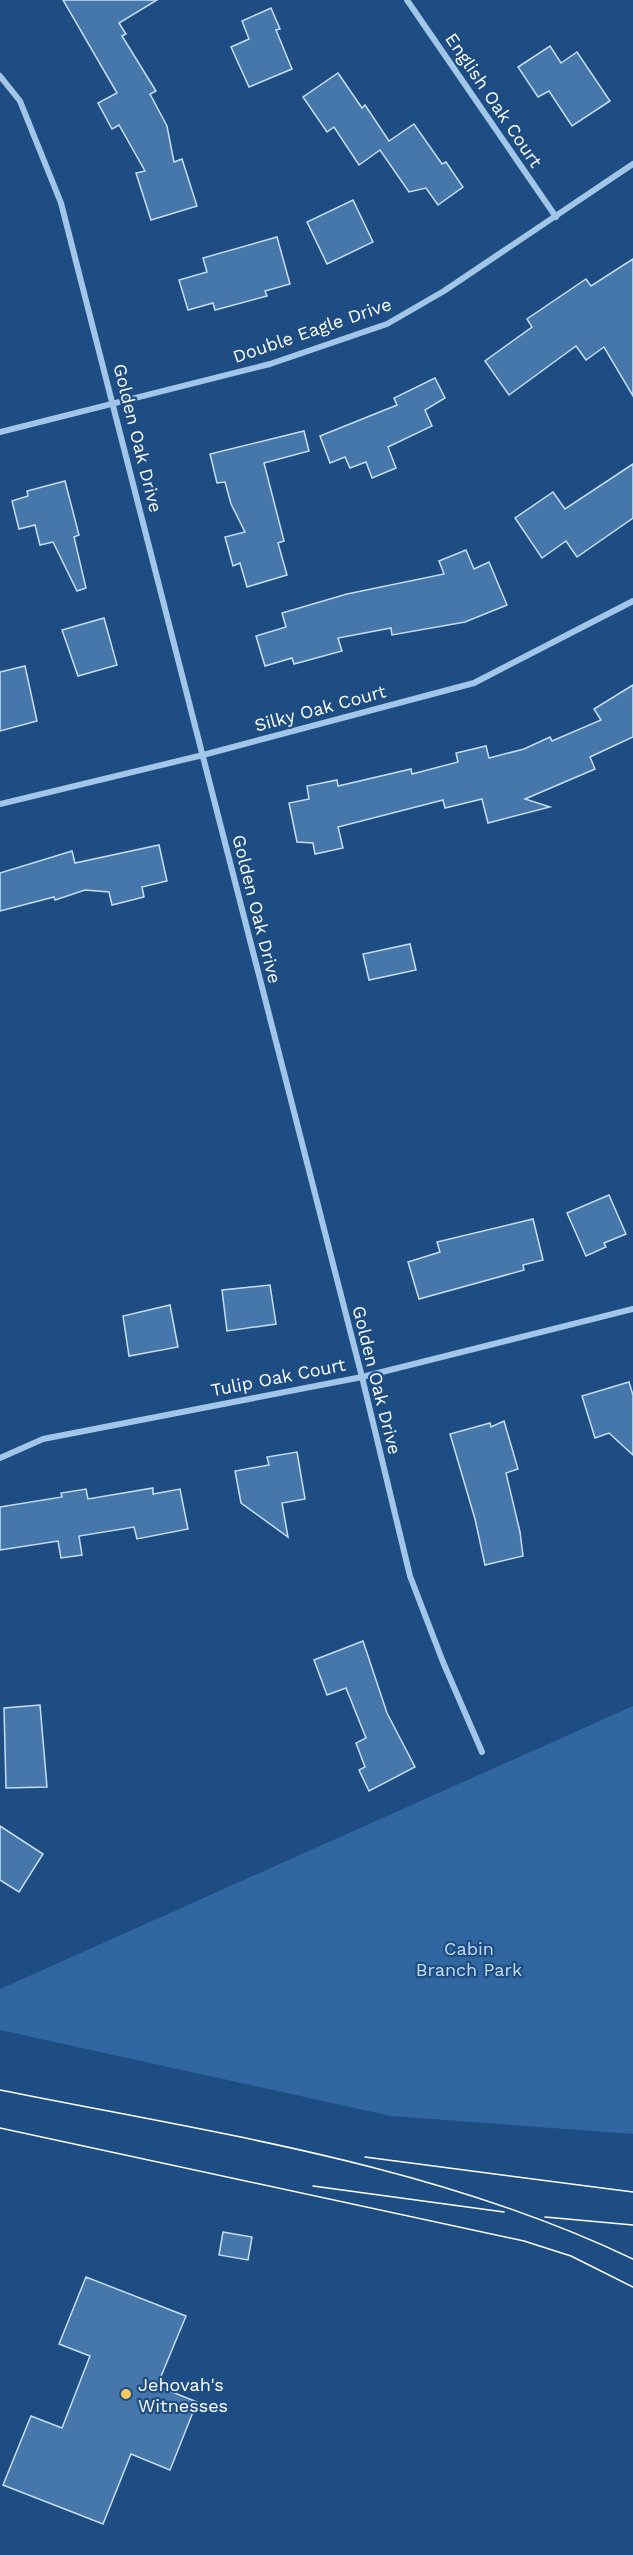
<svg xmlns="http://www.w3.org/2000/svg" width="633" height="2555" viewBox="0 0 633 2555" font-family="'Work Sans',sans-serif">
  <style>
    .green { fill: #3067a0 }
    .building { fill: #4577ab; stroke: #c6def7; stroke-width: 1.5 }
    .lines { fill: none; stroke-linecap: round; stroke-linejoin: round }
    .minor { stroke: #a2c5ea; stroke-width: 6 }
    .tram { stroke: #fff; stroke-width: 1.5 }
    .poi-dot { fill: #fac75f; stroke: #1d4d82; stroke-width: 2 }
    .labels { text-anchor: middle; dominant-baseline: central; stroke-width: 4.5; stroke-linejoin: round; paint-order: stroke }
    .street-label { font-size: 18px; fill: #fff; stroke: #1d4d82 }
    .park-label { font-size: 18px; fill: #c6def7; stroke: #1d4d82 }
    .poi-label { font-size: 18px; fill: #fff; stroke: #1d4d82; text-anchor: start }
  </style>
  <rect width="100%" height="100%" fill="#1d4d82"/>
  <!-- green -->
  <path class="green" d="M 633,1706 L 633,2134 L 391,2116 L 0,2030 L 0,1989 Z"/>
  <!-- building -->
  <g class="building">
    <path d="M 63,0 L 157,0 L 119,23 L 126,34 L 122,36 L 156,91 L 150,94 L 167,126 L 174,162 L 182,159 L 197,206 L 151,220 L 136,173 L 145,171 L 119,125 L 112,129 L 98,103 L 117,93 Z"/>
    <path d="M 271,8 L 280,29 L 276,30 L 292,69 L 249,87 L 231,47 L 249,39 L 242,21 Z"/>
    <path d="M 550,46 L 561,63 L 577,52 L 610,101 L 572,126 L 549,91 L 538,97 L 518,67 Z"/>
    <path d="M 338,73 L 362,108 L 365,105 L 389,141 L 414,124 L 442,164 L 446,162 L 463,187 L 438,205 L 426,188 L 409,192 L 380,150 L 359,165 L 334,127 L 327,132 L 303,97 Z"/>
    <path d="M 353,200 L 373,242 L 327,264 L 307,222 Z"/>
    <path d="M 277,237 L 290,284 L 265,291 L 267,296 L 215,310 L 213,303 L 188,310 L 179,280 L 207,272 L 203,258 Z"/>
    <path d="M 633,259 L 633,396 L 604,347 L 586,360 L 576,346 L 509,395 L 485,361 L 532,327 L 527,319 L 586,279 L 591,286 Z"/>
    <path d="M 435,378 L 445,398 L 425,410 L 432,426 L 388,447 L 396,468 L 372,478 L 366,462 L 350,468 L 345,457 L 330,463 L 320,436 L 397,405 L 394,398 Z"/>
    <path d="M 304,431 L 309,451 L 264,463 L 284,541 L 278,543 L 287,575 L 247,587 L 240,563 L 233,566 L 225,537 L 245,532 L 231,504 L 225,482 L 217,483 L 210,454 Z"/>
    <path d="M 633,464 L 633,518 L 577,557 L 566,541 L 542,558 L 515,518 L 553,492 L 565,509 Z"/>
    <path d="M 65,481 L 79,535 L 74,537 L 86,588 L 77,591 L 53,542 L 40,545 L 35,525 L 19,529 L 12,501 L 28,496 L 27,491 Z"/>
    <path d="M 466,550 L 474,569 L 489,562 L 507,605 L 465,622 L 392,635 L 391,628 L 338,638 L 342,651 L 294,664 L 292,658 L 265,666 L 256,636 L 286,627 L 282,613 L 347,594 L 444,574 L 439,561 Z"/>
    <path d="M 104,618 L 117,665 L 78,676 L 62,630 Z"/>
    <path d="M 25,666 L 37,721 L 0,731 L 0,672 Z"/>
    <path d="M 633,685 L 633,737 L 590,757 L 595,769 L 525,799 L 550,807 L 488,823 L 482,799 L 445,808 L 443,800 L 338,827 L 343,848 L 315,854 L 313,843 L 297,842 L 289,803 L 309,799 L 307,786 L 337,780 L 338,786 L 411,769 L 412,774 L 458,762 L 456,753 L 486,746 L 489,758 L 524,749 L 550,737 L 552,741 L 601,720 L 594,709 Z"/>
    <path d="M 159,845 L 167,881 L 142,887 L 144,897 L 112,905 L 109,892 L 85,890 L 55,900 L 54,897 L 0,911 L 0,873 L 72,851 L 75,863 Z"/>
    <path d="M 410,944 L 416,970 L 369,980 L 363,954 Z"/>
    <path d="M 609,1195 L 626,1234 L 604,1243 L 606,1247 L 586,1256 L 567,1213 Z"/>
    <path d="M 533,1219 L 543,1260 L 523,1265 L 524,1270 L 419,1299 L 408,1262 L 440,1252 L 437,1242 Z"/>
    <path d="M 270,1285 L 276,1324 L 227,1331 L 222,1290 Z"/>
    <path d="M 170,1305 L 178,1347 L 129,1356 L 123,1316 Z"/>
    <path d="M 629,1382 L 633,1395 L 633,1455 L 609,1433 L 595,1438 L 582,1396 Z"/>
    <path d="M 504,1421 L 518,1469 L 506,1473 L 520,1532 L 523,1556 L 485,1565 L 475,1519 L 450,1434 L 490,1423 L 491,1427 Z"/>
    <path d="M 297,1452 L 305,1499 L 282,1503 L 288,1537 L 241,1503 L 235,1471 L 269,1465 L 267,1457 Z"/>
    <path d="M 153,1488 L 153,1494 L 180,1489 L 188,1529 L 137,1539 L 134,1527 L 79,1536 L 82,1555 L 61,1558 L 58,1541 L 0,1550 L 0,1507 L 62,1497 L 61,1493 L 86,1489 L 88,1499 Z"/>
    <path d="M 363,1641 L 387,1713 L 415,1767 L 369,1791 L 359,1770 L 365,1767 L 356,1743 L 366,1738 L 346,1688 L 327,1695 L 314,1660 Z"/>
    <path d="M 40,1705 L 47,1787 L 6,1788 L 4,1708 Z"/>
    <path d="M 0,1826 L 43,1854 L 19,1892 L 0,1880 Z"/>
    <path d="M 223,2232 L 252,2237 L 248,2260 L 219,2255 Z"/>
    <path d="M 86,2277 L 186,2316 L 157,2386 L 197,2402 L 170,2470 L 131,2454 L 103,2524 L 3,2485 L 31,2416 L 62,2428 L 90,2356 L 59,2344 Z"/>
  </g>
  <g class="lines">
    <!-- minor -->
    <g class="minor">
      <path d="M 407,0 L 556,217"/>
      <path d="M 0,76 L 20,101 L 61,203 L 362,1377 L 410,1576 L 443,1662 L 482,1752"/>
      <path d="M 0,432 L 270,364 L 387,324 L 444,291 L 633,164"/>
      <path d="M 0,804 L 203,755 L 474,683 L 633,601"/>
      <path d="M 0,1458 L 43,1439 L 362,1377 L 633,1309"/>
    </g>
    <!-- tram -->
    <g class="tram">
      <path d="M 0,2090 C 214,2133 434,2164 633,2259"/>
      <path d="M 0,2128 L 524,2241 L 571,2256 L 633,2287"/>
      <path d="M 365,2157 L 633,2192"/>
      <path d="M 313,2186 L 504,2212"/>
      <path d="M 545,2217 L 633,2225"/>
    </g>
  </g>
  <!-- markers -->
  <circle class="poi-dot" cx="126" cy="2394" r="6"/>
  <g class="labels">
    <!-- street labels -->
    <g class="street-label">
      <text transform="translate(494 100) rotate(56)">English Oak Court</text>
      <text transform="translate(312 330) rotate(-19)">Double Eagle Drive</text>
      <text transform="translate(138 438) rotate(76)">Golden Oak Drive</text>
      <text transform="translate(320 708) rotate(-15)">Silky Oak Court</text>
      <text transform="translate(257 909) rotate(76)">Golden Oak Drive</text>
      <text transform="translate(278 1377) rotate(-11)">Tulip Oak Court</text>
      <text transform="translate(377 1380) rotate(76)">Golden Oak Drive</text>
    </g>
    <!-- park labels -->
    <g class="park-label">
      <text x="469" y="1948">Cabin<tspan x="469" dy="21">Branch Park</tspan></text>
    </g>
    <!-- poi labels -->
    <g class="poi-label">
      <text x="138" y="2384">Jehovah's<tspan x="138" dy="21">Witnesses</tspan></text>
    </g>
  </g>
</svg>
